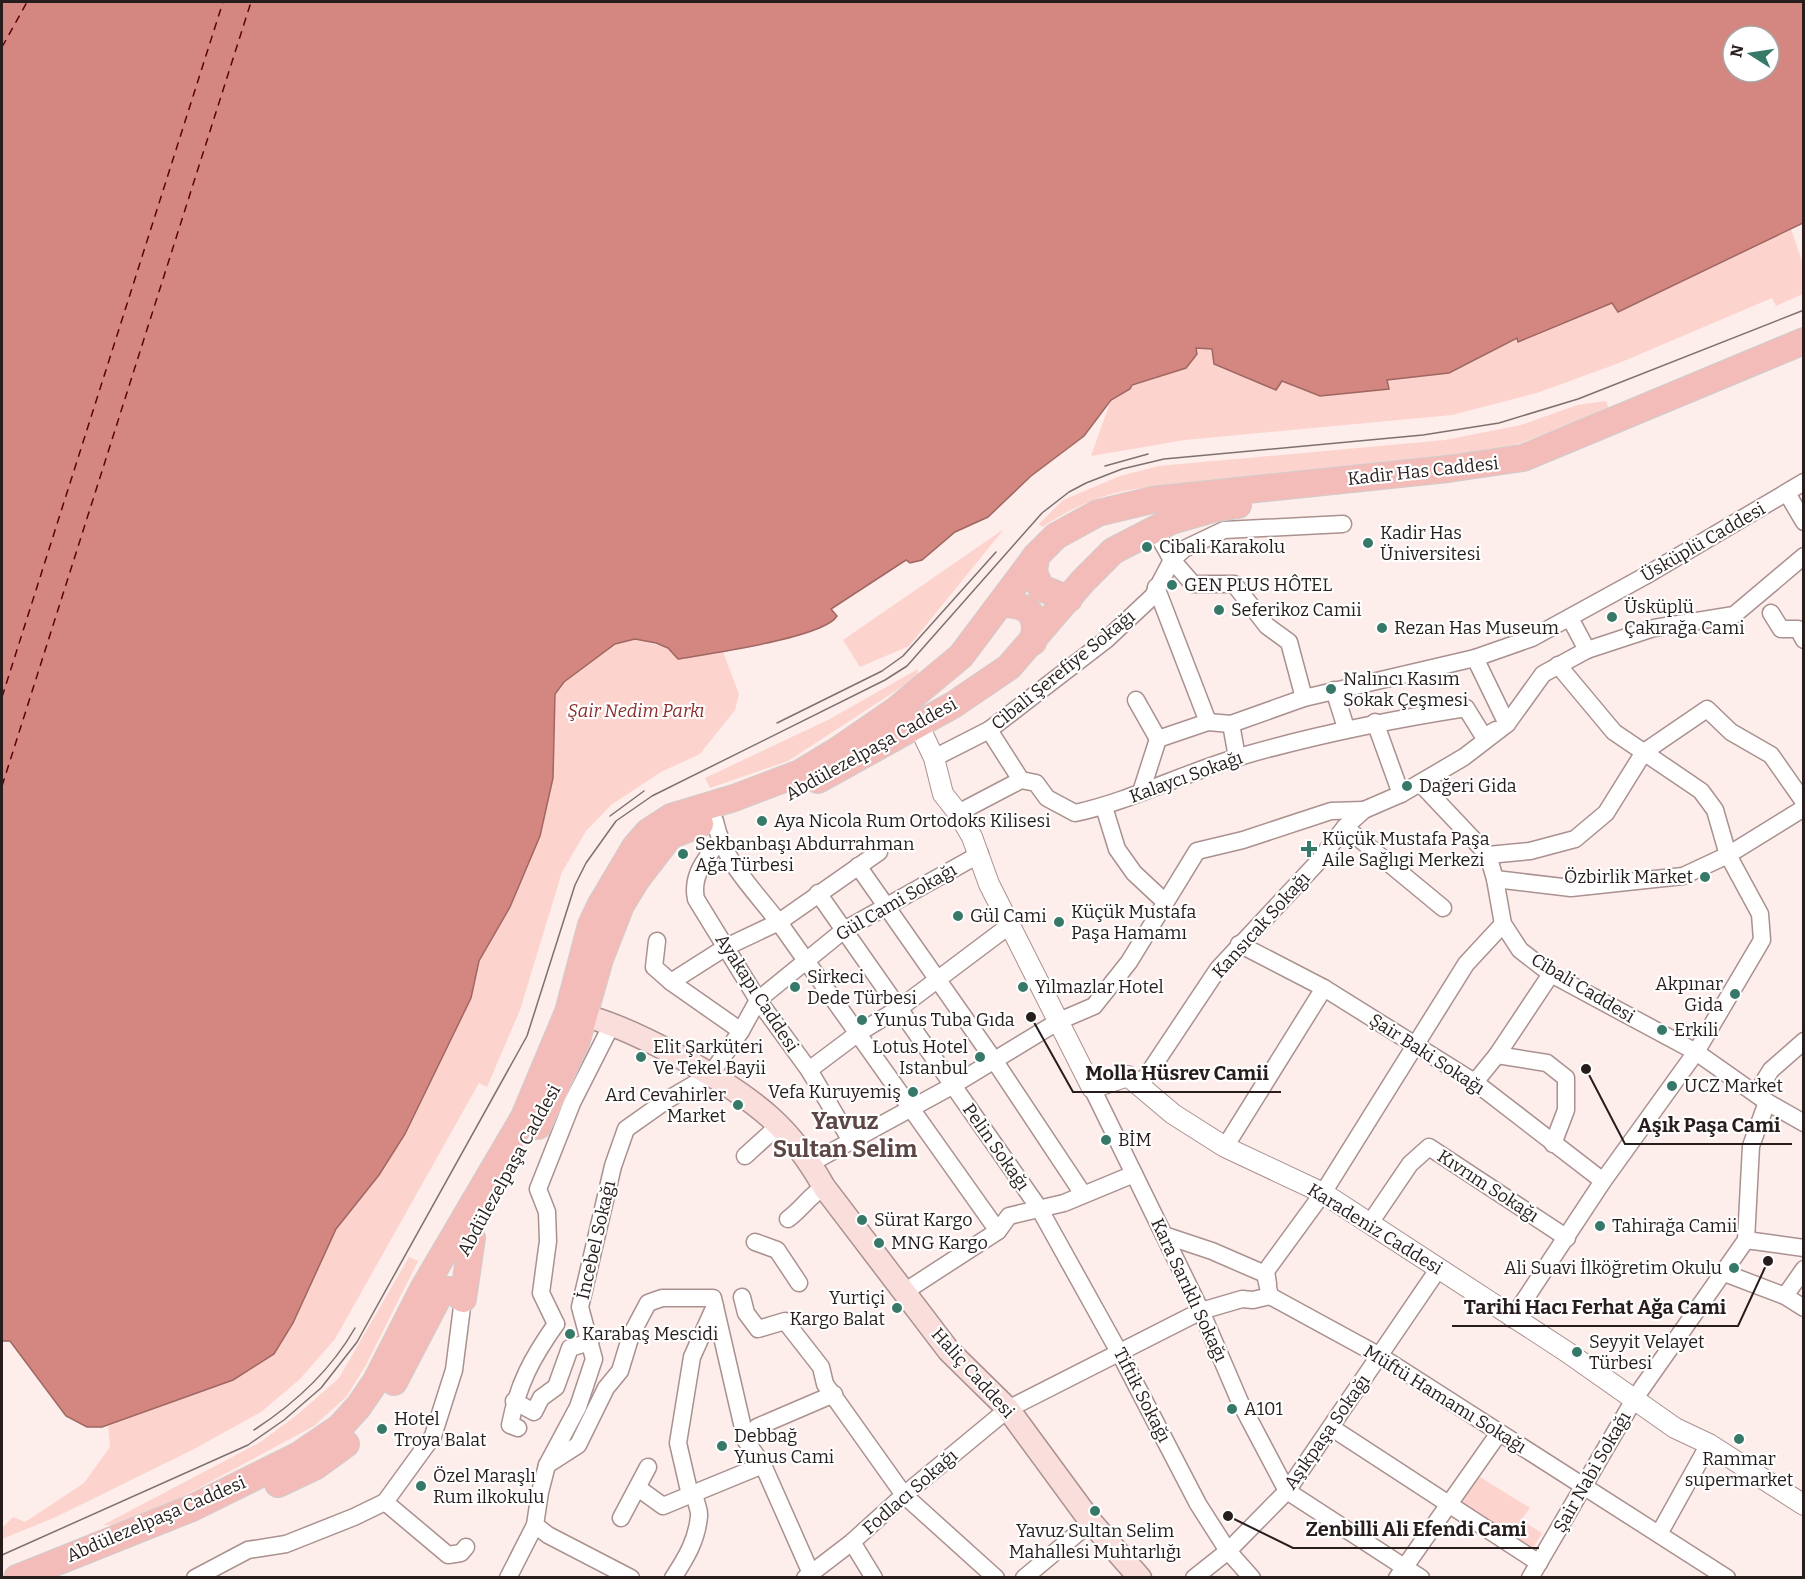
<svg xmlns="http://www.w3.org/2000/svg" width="1805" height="1579" viewBox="0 0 1805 1579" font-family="Bitter,serif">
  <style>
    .green { fill: #fdd3ce }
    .water { fill: #d38780; stroke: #9f6762; stroke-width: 1.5; fill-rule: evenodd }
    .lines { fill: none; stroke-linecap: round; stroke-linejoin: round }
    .ferry { stroke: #5e0007; stroke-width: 1.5; stroke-dasharray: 8 6; stroke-linecap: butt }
    .minor-casing { stroke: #aa918f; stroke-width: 19 }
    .tertiary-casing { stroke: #aa918f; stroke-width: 22 }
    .secondary-casing { stroke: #aa918f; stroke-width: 25 }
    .primary-casing { stroke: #cfcdcd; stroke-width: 28 }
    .minor { stroke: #fff; stroke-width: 16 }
    .tertiary { stroke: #fff; stroke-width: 20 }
    .secondary { stroke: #f9dedb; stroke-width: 22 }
    .primary { stroke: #f4bcb8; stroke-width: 26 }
    .tram { stroke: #7d716f; stroke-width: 1.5 }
    .poi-dot { fill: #377969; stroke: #fff; stroke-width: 2 }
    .labels { text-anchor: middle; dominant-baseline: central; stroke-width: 4.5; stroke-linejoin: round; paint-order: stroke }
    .street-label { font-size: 18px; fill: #261d1c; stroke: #fff }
    .poi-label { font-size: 18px; fill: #261d1c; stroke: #fff; text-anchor: start }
    .park-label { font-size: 18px; font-style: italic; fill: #8a2f2d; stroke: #fff }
    .district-label { font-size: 24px; font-weight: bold; fill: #5d4745; stroke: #fff }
    .leader { fill: none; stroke: #261d1c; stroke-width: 2 }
    .callout-dot { fill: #261d1c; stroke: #fff; stroke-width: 2 }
    .callout-label { font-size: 20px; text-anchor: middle; font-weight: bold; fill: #261d1c; stroke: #fff; stroke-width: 4.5; stroke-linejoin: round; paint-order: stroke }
  </style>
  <rect width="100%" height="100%" fill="#fdedeb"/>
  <!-- green -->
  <g class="green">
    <path d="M 1791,229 L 1803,264 L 1803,294 L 1776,306 L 1772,298 L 1619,363 L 1537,393 L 1452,415 L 1185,440 L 1091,456 L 1111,400 L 1130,390 L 1132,385 L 1186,368 L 1195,348 L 1212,349 L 1276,390 L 1281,381 L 1320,396 L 1388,389 L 1387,380 L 1449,373 L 1517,338 L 1518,341 L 1613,303 L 1618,311 Z"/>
    <path d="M 1606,401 L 1609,409 L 1508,448 L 1421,460 L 1135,489 C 1096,496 1076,506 1042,527 L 1039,524 L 1063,500 L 1120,476 L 1159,466 L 1445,440 L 1521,425 L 1577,405 Z"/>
    <path d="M 1004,529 L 909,646 L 860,667 L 843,640 Z"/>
    <path d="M 635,639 L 668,648 L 678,659 L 723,652 L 739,694 L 735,710 L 700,754 L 661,772 L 611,805 L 586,831 L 562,872 L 520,1010 L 487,1087 L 479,1083 L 335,1339 L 300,1379 L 261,1412 L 194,1449 L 56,1517 L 2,1539 L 2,1528 L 13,1517 L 25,1522 L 84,1483 L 110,1447 L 108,1424 L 233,1380 L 293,1323 L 336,1229 L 379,1175 L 405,1134 L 471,998 L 479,961 L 510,907 L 553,778 L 555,694 L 564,682 L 587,664 L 615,644 Z"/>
    <path d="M 918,669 L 917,677 L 788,761 L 710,788 L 705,778 L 828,720 Z"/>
    <path d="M 409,1257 L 418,1261 L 366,1365 L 346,1397 L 314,1426 L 182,1497 L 112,1525 L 103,1525 L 259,1443 L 297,1415 L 339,1378 Z"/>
    <path d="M 1480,1477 L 1530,1508 L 1521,1520 L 1542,1533 L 1527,1558 L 1455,1510 Z"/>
  </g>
  <!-- water -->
  <path class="water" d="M 2,2 L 1803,2 L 1803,223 L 1618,312 L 1612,303 L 1518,342 L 1517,338 L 1449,373 L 1387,380 L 1389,389 L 1320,396 L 1282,381 L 1276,390 L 1214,364 L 1212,349 L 1196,348 L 1197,354 L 1186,368 L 1132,385 L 1130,389 L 1111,400 L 1084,436 L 1031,476 L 988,517 L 955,532 L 922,560 L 910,563 L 906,560 L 831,609 L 837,616 C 824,638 706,654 678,659 L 668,648 L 656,643 L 635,639 L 615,644 L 564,682 L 555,694 L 553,778 L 540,836 L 510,907 L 479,961 L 471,998 L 405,1134 L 379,1175 L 336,1229 L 293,1323 L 274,1354 L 233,1380 L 102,1427 L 87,1427 L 66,1416 L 10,1341 L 2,1341 ZM 1733,36 L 1769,36 L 1769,72 L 1733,72 Z"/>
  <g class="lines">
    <!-- ferry -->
    <g class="ferry">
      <path d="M 2,47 L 27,2"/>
      <path d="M 2,697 L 223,2"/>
      <path d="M 2,786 L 251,2"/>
    </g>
    <!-- minor casing -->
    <g class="minor-casing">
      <g id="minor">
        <path d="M 1787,493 L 1804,522"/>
        <path d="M 1154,528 L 1172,560 L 1193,584 L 1234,584 L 1267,626 L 1289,642 L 1304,698"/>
        <path d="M 1156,587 L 1208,722"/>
        <path d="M 1771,613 L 1781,629 L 1798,629 L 1804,640"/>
        <path d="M 1570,618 L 1587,650"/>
        <path d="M 1475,658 L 1507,724"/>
        <path d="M 1334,690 L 1346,728"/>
        <path d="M 1136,700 L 1158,739"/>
        <path d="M 1375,722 L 1401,794"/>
        <path d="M 1231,724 L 1237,757"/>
        <path d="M 989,730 L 1021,780"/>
        <path d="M 934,758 L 989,730 L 1106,640 L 1153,596 L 1172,560 L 1184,549 L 1224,530 L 1343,524"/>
        <path d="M 1420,783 L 1488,855 L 1495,879 L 1503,924 L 1520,950 L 1551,974 L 1696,1052 L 1767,1102 L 1804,1123"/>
        <path d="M 1141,792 L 1158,739 L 1208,722 L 1231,724 L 1304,698 L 1475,658 L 1532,638 L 1645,576 L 1804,482"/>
        <path d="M 1104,807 L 1117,849 L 1134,873 L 1164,901"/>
        <path d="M 958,813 L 1021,780 L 1036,783 L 1047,798 L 1075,813 C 1131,801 1183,773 1239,757 C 1314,735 1389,720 1466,708 L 1484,737 L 1496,730"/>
        <path d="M 715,821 C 724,865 760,895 785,931 C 856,1031 927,1131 998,1231"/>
        <path d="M 1345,827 L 1443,908"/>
        <path d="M 719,842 C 705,859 691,876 696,899 L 758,1000 L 809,1070 L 851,1141"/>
        <path d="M 1488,855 L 1530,851 L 1575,839 L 1606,813 L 1644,752 L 1707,709 L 1731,732 L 1771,755 L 1804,802"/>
        <path d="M 858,866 L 994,1060 L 1083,1194"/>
        <path d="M 1495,879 L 1571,888 L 1683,876 L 1728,855 L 1804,808"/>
        <path d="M 818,893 L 1039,1208 L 1119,1352 L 1198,1504 L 1228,1551 L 1252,1578"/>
        <path d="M 657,941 L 654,967 L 671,982 L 741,1031"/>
        <path d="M 1239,944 L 1324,988 L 1476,1083 L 1603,1181"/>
        <path d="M 671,982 L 726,947 L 779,922 L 879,852"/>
        <path d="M 1497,1055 L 1547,1063 L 1566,1078 L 1566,1110 L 1553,1144"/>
        <path d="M 809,1070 L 857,1034 L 901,1007 L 1010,925"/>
        <path d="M 1475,1082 L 1497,1055 L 1551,974"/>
        <path d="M 1140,1086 L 1218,969 L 1317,863 L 1345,827 L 1364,810 L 1401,794 L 1464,757 L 1507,724 L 1543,674 L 1587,650 L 1654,628 L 1734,615 L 1804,556"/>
        <path d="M 1092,1088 L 1201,1311 L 1240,1402 L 1287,1491 L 1421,1578"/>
        <path d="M 1756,1094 L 1771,1070 L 1804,1041"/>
        <path d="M 1225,1147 L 1324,988"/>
        <path d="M 745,1156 L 778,1126"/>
        <path d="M 811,1163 L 952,1086 L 1059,1021 L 1094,1006 L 1129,962 L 1197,851 L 1243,840 L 1331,811 L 1364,810"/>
        <path d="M 788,1219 C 802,1209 810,1195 824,1187"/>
        <path d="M 1370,1223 L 1410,1164 L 1429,1147 L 1567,1238"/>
        <path d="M 1164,1235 L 1212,1251 L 1265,1274 L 1270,1296 L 1380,1356 L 1727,1578"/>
        <path d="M 1746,1240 L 1804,1248"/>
        <path d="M 755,1242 L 777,1250 L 799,1283"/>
        <path d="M 1722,1272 L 1785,1296 L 1804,1308"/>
        <path d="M 1268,1284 L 1266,1271 L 1323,1193 L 1466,964 L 1503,924"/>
        <path d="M 904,1292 L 998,1231 L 1009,1216 L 1064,1203 L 1134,1174"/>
        <path d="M 1785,1296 L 1804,1269"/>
        <path d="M 742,1297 L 746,1313 L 758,1329 L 785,1321 L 821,1367 L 825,1384 L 904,1495 L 996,1578"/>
        <path d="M 1512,1319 L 1603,1181 L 1696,1052 L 1762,940 L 1760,914 L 1728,855 L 1715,810 L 1701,791 L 1614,732 L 1558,665"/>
        <path d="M 556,1324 L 541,1293 L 548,1241 L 547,1212 L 538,1189 L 572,1103 L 612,1024"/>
        <path d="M 514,1401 L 534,1412 L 541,1398 L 556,1387 L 570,1348 L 590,1342"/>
        <path d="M 757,1427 L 834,1394"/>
        <path d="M 518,1428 L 510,1425 C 518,1384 532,1358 556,1324"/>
        <path d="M 1332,1428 L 1539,1563"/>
        <path d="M 547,1465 L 578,1445 L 606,1388 L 620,1371 L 631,1335 L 648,1303 L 662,1298 L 713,1298 L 746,1441 L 763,1465 L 813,1578"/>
        <path d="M 638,1488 L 663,1506 L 763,1465"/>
        <path d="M 690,1495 L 678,1443 L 692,1357 L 715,1306"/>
        <path d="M 385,1502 L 448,1555 L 461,1553 L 466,1547"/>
        <path d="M 621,1518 L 648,1467"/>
        <path d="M 535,1525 L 548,1535 L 631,1578"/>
        <path d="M 1659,1534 L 1709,1444"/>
        <path d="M 852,1542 L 874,1578"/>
        <path d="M 195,1578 L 248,1550 L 286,1544 L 354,1517 L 385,1502 L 433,1436 L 454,1370 L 463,1299"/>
        <path d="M 508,1578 L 535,1525 L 540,1492 L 547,1465 L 578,1407 L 594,1359 L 580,1307 L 613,1166 L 626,1129 L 667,1100 L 710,1075 L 741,1031 L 758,1000 L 844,930 L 980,854"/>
        <path d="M 673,1578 C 686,1558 697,1540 699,1516 C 700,1507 693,1501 696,1492"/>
        <path d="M 805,1578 L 852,1542 L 904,1495 L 1008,1409 L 1201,1311 L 1242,1299 L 1253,1300 L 1270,1296"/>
        <path d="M 1024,1578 L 1091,1522"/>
        <path d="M 1194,1578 L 1228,1551 L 1287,1491 L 1439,1268"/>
        <path d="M 1397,1578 L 1499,1433"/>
        <path d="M 1530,1578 L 1635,1398 L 1746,1240 L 1751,1146 L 1767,1102"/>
      </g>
    </g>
    <!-- tertiary casing -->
    <g class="tertiary-casing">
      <path id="tertiary" d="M 918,724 L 934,758 L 943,794 L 958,813 L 972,837 L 989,884 L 1092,1088 L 1128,1076 L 1173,1114 L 1225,1147 L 1323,1193 L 1567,1352 L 1675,1428 L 1709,1444 L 1804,1505"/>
    </g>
    <!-- secondary casing -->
    <g class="secondary-casing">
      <path id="secondary" d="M 586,1016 C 639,1031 730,1081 771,1118 C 792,1137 810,1162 824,1187 L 949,1351 L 1008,1409 L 1091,1522 L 1140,1578"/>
    </g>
    <!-- primary casing -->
    <g class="primary-casing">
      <g id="primary">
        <path d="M 1036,556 L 1034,573 L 1041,588 L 1069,599"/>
        <path d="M 1001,604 C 1030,604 1039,615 1033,642"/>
        <path d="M 818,780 L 953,705 L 1009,667 L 1083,581 L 1113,551 L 1171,521 L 1213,509 L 1238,505"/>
        <path d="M 538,1126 L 577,1040 L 600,959 L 621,905 L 637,879 L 670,836 L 700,824"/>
        <path d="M 441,1290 L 452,1290 L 463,1299 L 472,1238"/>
        <path d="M 394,1382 L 441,1292"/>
        <path d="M 278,1484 L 316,1466 L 346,1444"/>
        <path d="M 17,1578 L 192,1508 L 299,1455 L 340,1427 L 359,1406 L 376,1381 L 423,1289 L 524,1117 L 568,1012 L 591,925 L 600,906 L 635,847 L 648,832 L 671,817 L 734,798 L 800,773 L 838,750 L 896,710 L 961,656 L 1036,556 L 1056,536 L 1098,513 L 1152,500 L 1448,469 L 1523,458 L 1804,341"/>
      </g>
    </g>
    <!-- minor -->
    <use href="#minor" class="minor"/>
    <!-- tertiary -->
    <use href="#tertiary" class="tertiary"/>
    <!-- secondary -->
    <use href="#secondary" class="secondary"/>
    <!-- primary -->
    <use href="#primary" class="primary"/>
    <!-- tram -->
    <g class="tram">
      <path d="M 1105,466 L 1148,454"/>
      <path d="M 777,723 L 882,671 L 903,656 L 996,552"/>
      <path d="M 610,816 L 644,791"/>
      <path d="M 254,1430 C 294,1404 331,1370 355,1328"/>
      <path d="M 2,1555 L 248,1445 L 284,1420 L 321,1388 L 357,1342 L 527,1036 L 575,885 L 586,863 L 616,821 L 652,796 L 885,680 L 907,666 L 1042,513 L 1069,492 L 1086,483 L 1122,469 L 1164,459 L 1423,435 L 1499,423 L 1578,399 L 1804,310"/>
    </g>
  </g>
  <!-- markers -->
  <g class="poi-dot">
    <circle cx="1368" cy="543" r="6"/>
    <circle cx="1147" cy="547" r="6"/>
    <circle cx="1172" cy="585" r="6"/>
    <circle cx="1219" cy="610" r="6"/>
    <circle cx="1612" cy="617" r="6"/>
    <circle cx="1382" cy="628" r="6"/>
    <circle cx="1331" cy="689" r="6"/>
    <circle cx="1407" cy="786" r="6"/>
    <circle cx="762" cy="821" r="6"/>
    <path d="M1306 840h6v6h6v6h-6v6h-6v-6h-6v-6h6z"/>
    <circle cx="683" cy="854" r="6"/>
    <circle cx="1705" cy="877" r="6"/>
    <circle cx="958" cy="916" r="6"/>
    <circle cx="1059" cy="922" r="6"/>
    <circle cx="795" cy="987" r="6"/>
    <circle cx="1023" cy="987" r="6"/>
    <circle cx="1735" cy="994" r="6"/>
    <circle cx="862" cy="1020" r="6"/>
    <circle cx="1662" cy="1030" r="6"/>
    <circle cx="641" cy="1057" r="6"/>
    <circle cx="980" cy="1057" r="6"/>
    <circle cx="1672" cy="1086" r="6"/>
    <circle cx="913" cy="1092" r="6"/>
    <circle cx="738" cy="1105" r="6"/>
    <circle cx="1106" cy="1140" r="6"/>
    <circle cx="862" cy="1220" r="6"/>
    <circle cx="1600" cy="1226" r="6"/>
    <circle cx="879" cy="1243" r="6"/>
    <circle cx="1734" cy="1268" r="6"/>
    <circle cx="897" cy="1308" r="6"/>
    <circle cx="570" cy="1334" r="6"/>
    <circle cx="1577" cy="1352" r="6"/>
    <circle cx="1232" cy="1409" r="6"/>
    <circle cx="382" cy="1429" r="6"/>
    <circle cx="1739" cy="1439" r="6"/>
    <circle cx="722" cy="1446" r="6"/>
    <circle cx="421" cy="1486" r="6"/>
    <circle cx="1095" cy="1511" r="6"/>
  </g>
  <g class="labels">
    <!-- street labels -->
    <g class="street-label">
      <text transform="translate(1423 471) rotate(-6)">Kadir Has Caddesi</text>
      <text transform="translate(1703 542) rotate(-30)">Üsküplü Caddesi</text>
      <text transform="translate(1063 670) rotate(-39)">Cibali Şerefiye Sokağı</text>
      <text transform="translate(871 749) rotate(-29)">Abdülezelpaşa Caddesi</text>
      <text transform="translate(1186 777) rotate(-20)">Kalaycı Sokağı</text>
      <text transform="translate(896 902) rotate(-30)">Gül Cami Sokağı</text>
      <text transform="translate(1261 925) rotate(-48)">Kansıcak Sokağı</text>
      <text transform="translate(1583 988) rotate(31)">Cibali Caddesi</text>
      <text transform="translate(757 993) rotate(57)">Ayakapı Caddesi</text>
      <text transform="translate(1427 1054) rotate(33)">Şair Baki Sokağı</text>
      <text transform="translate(996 1147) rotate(55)">Pelin Sokağı</text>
      <text transform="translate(509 1170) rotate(-61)">Abdülezelpaşa Caddesi</text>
      <text transform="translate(1488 1186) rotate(33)">Kıvrım Sokağı</text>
      <text transform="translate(1375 1229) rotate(32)">Karadeniz Caddesi</text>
      <text transform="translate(596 1240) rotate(-77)">İncebel Sokağı</text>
      <text transform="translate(1189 1290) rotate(65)">Kara Sarıklı Sokağı</text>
      <text transform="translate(973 1373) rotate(48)">Haliç Caddesi</text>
      <text transform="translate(1142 1395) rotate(63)">Tiftik Sokağı</text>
      <text transform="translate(1445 1399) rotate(32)">Müftü Hamamı Sokağı</text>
      <text transform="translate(1327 1432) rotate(-55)">Aşıkpaşa Sokağı</text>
      <text transform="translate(1592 1472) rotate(-60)">Şair Nabi Sokağı</text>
      <text transform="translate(910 1492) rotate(-41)">Fodlacı Sokağı</text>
      <text transform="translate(156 1519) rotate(-23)">Abdülezelpaşa Caddesi</text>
    </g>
    <!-- poi labels -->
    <g class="poi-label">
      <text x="1380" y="533">Kadir Has<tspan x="1380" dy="21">Üniversitesi</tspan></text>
      <text x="1159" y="547">Cibali Karakolu</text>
      <text x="1184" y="585">GEN PLUS HÔTEL</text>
      <text x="1624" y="607">Üsküplü<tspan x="1624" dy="21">Çakırağa Cami</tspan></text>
      <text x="1231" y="610">Seferikoz Camii</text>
      <text x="1394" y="628">Rezan Has Museum</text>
      <text x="1343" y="679">Nalıncı Kasım<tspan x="1343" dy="21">Sokak Çeşmesi</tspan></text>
      <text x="1419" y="786">Dağeri Gida</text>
      <text x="774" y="821">Aya Nicola Rum Ortodoks Kilisesi</text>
      <text x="1322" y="839">Küçük Mustafa Paşa<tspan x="1322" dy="21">Aile Sağlıgi Merkezi</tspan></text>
      <text x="695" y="844">Sekbanbaşı Abdurrahman<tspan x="695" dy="21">Ağa Türbesi</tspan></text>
      <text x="1693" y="877" text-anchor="end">Özbirlik Market</text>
      <text x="1071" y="912">Küçük Mustafa<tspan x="1071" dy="21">Paşa Hamamı</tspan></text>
      <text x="970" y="916">Gül Cami</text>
      <text x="807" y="977">Sirkeci<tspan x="807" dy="21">Dede Türbesi</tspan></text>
      <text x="1723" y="984" text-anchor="end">Akpınar<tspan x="1723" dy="21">Gida</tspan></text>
      <text x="1035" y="987">Yılmazlar Hotel</text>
      <text x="874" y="1020">Yunus Tuba Gıda</text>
      <text x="1674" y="1030">Erkili</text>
      <text x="653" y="1047">Elit Şarküteri<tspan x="653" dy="21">Ve Tekel Bayii</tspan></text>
      <text x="968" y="1047" text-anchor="end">Lotus Hotel<tspan x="968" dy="21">Istanbul</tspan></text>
      <text x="1684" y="1086">UCZ Market</text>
      <text x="901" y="1092" text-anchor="end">Vefa Kuruyemiş</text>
      <text x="726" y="1095" text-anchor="end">Ard Cevahirler<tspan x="726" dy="21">Market</tspan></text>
      <text x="1118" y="1140">BİM</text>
      <text x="874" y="1220">Sürat Kargo</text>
      <text x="1612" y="1226">Tahirağa Camii</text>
      <text x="891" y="1243">MNG Kargo</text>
      <text x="1722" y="1268" text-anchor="end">Ali Suavi İlköğretim Okulu</text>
      <text x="885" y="1298" text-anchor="end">Yurtiçi<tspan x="885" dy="21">Kargo Balat</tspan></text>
      <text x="582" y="1334">Karabaş Mescidi</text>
      <text x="1589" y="1342">Seyyit Velayet<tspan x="1589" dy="21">Türbesi</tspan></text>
      <text x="1244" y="1409">A101</text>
      <text x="394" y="1419">Hotel<tspan x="394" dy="21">Troya Balat</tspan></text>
      <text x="734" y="1436">Debbağ<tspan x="734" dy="21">Yunus Cami</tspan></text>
      <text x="1739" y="1459" text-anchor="middle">Rammar<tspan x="1739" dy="21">supermarket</tspan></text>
      <text x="433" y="1476">Özel Maraşlı<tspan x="433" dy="21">Rum ilkokulu</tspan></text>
      <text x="1095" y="1531" text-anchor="middle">Yavuz Sultan Selim<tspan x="1095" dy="21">Mahallesi Muhtarlığı</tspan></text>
    </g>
    <!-- park labels -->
    <g class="park-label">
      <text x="636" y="711">Şair Nedim Parkı</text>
    </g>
    <!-- district labels -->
    <g class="district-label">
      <text x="845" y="1121">Yavuz<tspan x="845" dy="28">Sultan Selim</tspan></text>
    </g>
  </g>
  <!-- callouts -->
  <path class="leader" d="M1031 1017L1073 1092H1281M1586 1069L1625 1144H1792M1768 1261L1738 1326H1452M1228 1516L1293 1548H1539"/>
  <g class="callout-dot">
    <circle cx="1031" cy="1017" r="6"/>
    <circle cx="1586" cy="1069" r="6"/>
    <circle cx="1768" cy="1261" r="6"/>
    <circle cx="1228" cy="1516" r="6"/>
  </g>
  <g class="callout-label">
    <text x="1177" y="1080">Molla Hüsrev Camii</text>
    <text x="1709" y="1132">Aşık Paşa Cami</text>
    <text x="1595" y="1314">Tarihi Hacı Ferhat Ağa Cami</text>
    <text x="1416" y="1536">Zenbilli Ali Efendi Cami</text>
  </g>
  <!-- border -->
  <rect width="1805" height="1579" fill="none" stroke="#261d1c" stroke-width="6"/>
  <!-- north arrow -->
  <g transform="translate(1751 54) rotate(282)"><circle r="28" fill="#ffffff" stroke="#a8a5a4" stroke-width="1.5"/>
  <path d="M0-4.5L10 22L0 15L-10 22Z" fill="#377969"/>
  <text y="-9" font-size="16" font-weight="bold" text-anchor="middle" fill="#261d1c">N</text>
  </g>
</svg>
